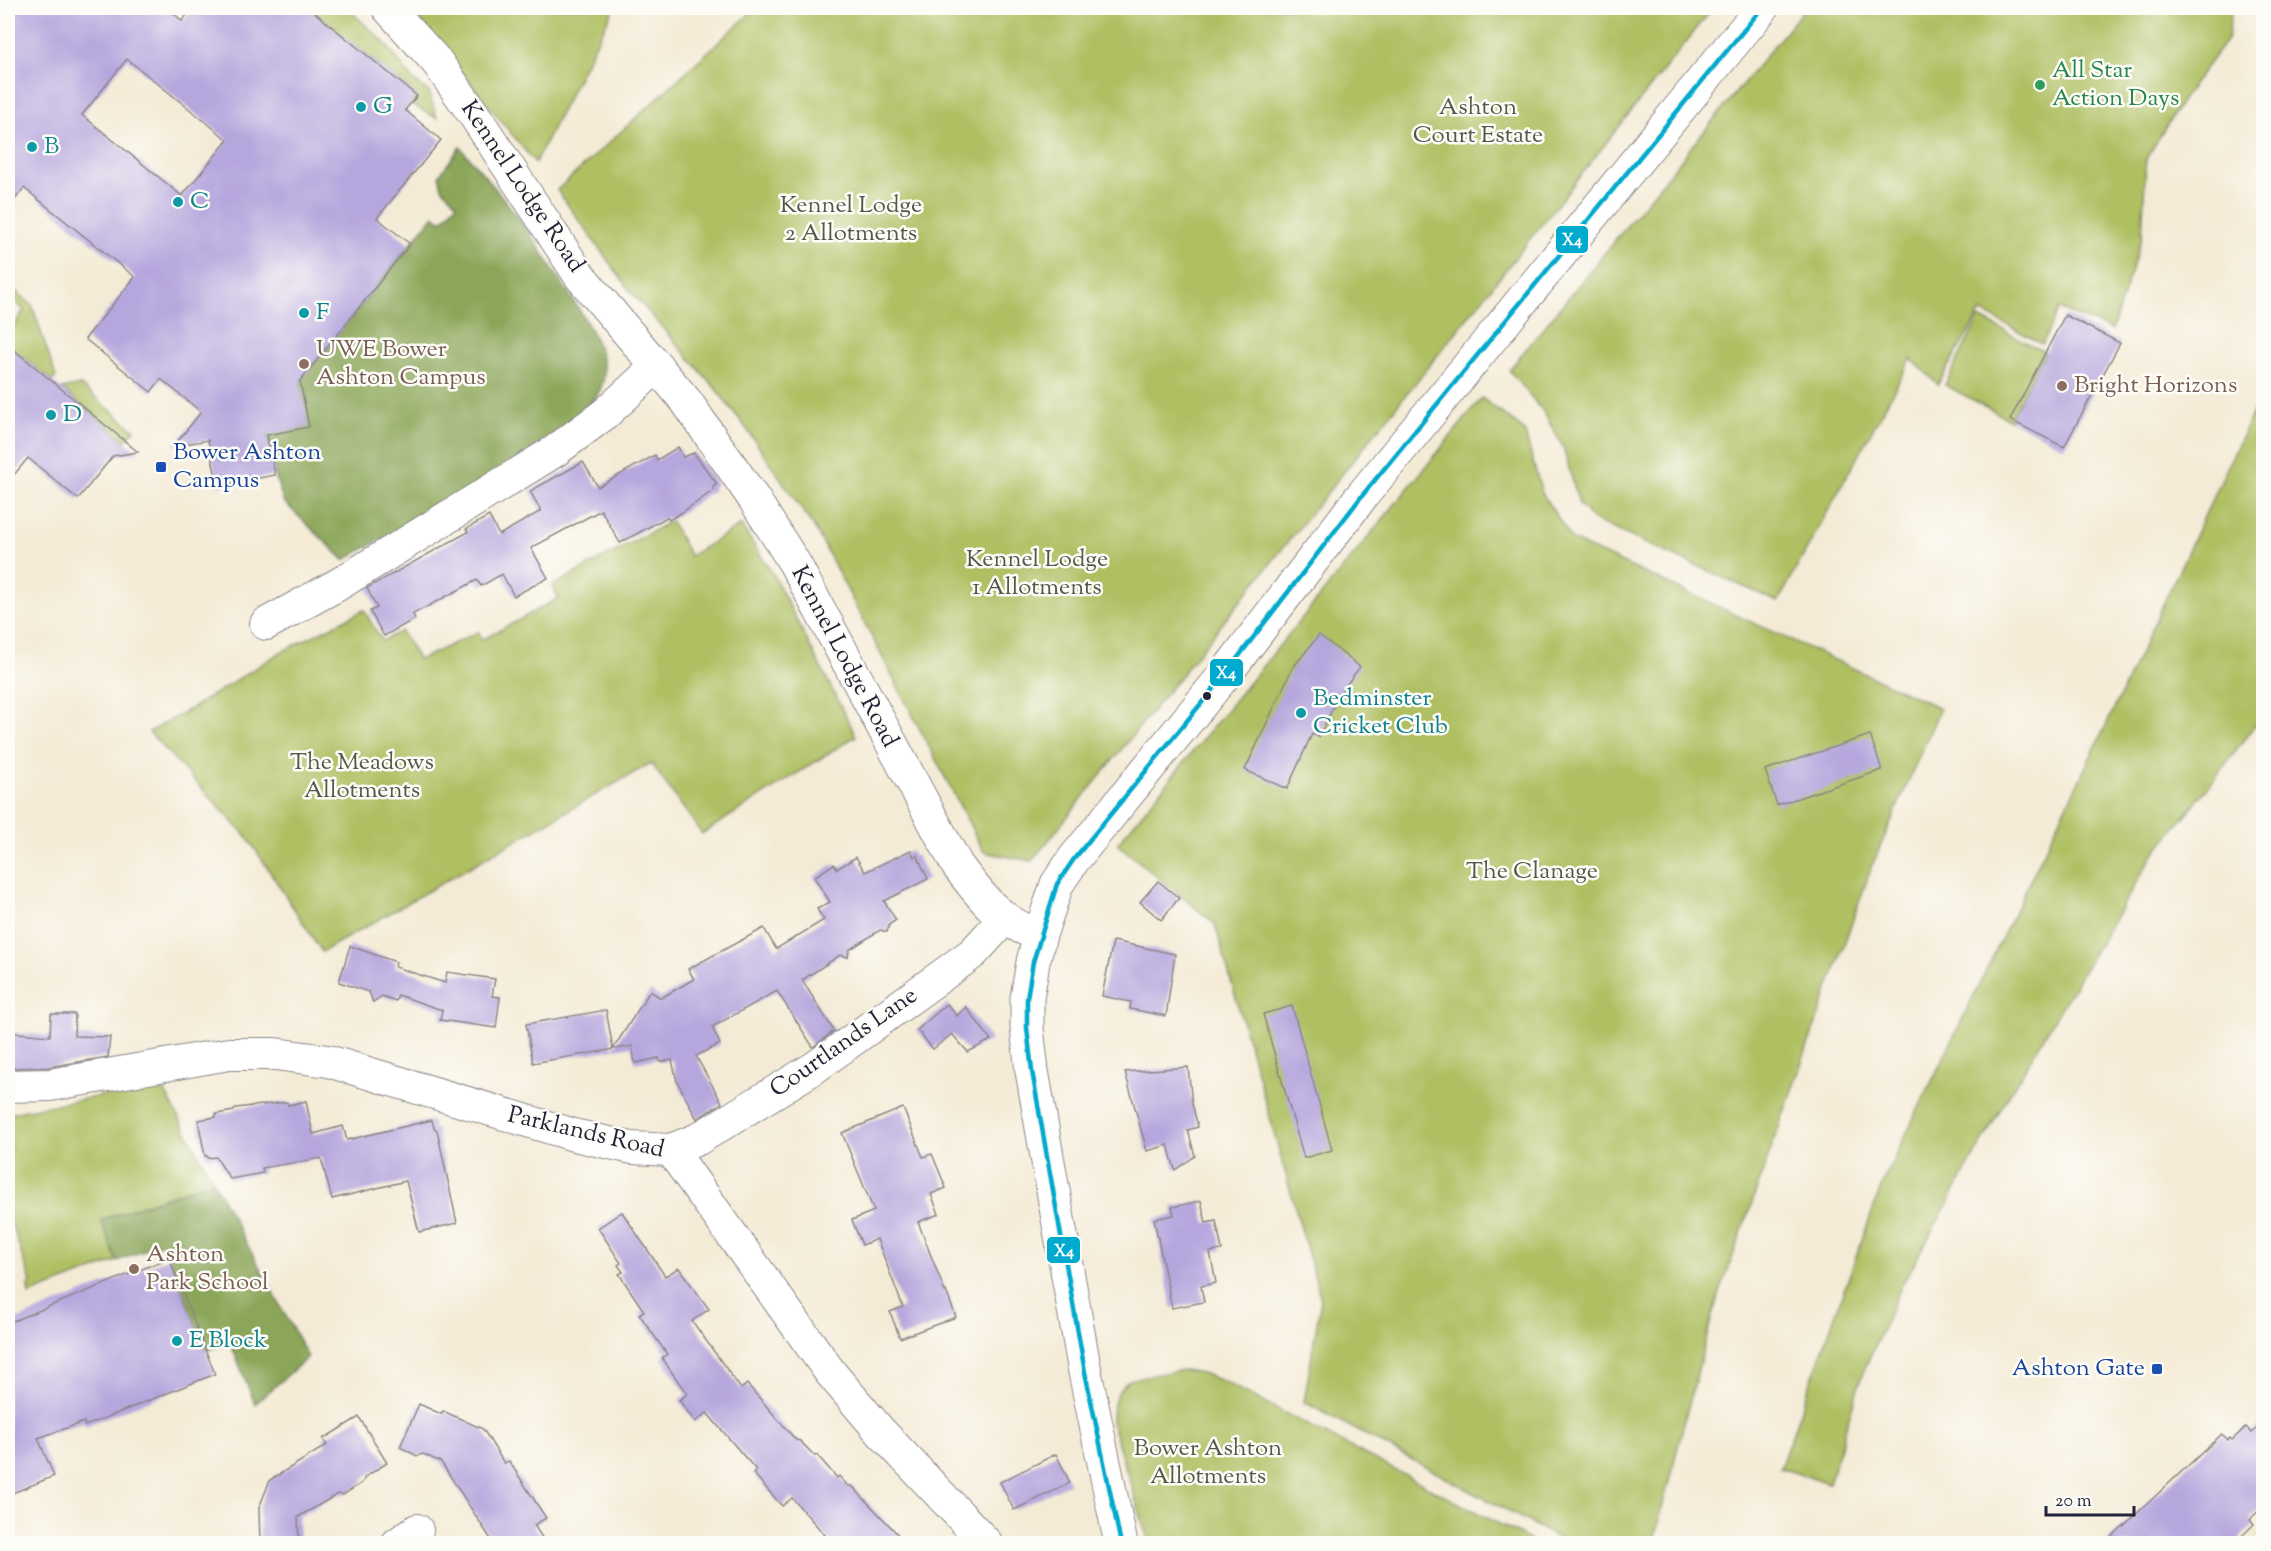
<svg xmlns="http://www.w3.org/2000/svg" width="2271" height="1551" viewBox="0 0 2271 1551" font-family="'Sorts Mill Goudy',serif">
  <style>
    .green { fill: #afbf62; stroke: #68704e; stroke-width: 1.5 }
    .forest { fill: #8ba658; stroke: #56644a; stroke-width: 1.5 }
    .building { fill: #b5a6dd; fill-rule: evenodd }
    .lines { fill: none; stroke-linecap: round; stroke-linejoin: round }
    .street-casing { stroke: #8b8688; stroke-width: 34 }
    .primary-casing { stroke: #8b8688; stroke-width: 35 }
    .street { stroke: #fff; stroke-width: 32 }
    .primary { stroke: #fff; stroke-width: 33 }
    .bus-1-casing { stroke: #fdfcf7; stroke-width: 9 }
    .bus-1 { stroke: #00a9ce; stroke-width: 4.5 }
    .leisure-dot { fill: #2e9e5b; stroke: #fdfcf7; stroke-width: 2 }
    .culture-dot { fill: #0f9aa8; stroke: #fdfcf7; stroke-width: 2 }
    .education-dot { fill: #8d6e63; stroke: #fdfcf7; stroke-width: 2 }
    .transit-dot { fill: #1a4fb4; stroke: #fdfcf7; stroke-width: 2 }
    .bus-dot { fill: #22223b; stroke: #fdfcf7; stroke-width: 2 }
    .labels { text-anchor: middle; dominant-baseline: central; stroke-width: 5; stroke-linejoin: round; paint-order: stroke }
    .leisure-label { font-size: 24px; fill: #27864d; stroke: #fdfcf7; text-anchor: start }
    .culture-label { font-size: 24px; fill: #0d838f; stroke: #fdfcf7; text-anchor: start }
    .park-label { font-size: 24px; fill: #535949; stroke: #fdfcf7 }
    .street-label { font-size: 24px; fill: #22223b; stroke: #fdfcf7 }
    .education-label { font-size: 24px; fill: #785e54; stroke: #fdfcf7; text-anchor: start }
    .transit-label { font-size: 24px; fill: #164399; stroke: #fdfcf7; text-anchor: start }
    .line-badge { stroke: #fdfcf7; stroke-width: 2 }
    .badge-label { font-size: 16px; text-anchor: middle; font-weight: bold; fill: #fff }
  </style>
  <rect width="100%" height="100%" fill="#fdfcf7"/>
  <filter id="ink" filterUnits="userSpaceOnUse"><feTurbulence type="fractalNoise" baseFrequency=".0167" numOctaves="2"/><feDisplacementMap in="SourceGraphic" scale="12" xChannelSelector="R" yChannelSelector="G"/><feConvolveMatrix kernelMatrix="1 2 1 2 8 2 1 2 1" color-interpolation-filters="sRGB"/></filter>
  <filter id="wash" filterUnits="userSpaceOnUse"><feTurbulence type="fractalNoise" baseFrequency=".008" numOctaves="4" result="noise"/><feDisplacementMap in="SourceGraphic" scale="24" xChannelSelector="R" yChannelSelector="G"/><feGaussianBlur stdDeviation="1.35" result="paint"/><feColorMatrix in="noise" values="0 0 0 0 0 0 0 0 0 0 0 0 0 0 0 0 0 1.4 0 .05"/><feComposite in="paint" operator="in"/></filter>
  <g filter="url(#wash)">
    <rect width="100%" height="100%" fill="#f4ebd6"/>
    <!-- green -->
    <g class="green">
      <path d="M 309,8 L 347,8 L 384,42 L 413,80 L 429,92 L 437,118 L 410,104 L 417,96 Z"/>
      <path d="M 410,8 L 614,8 L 535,163 Z"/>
      <path d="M 756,8 L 1713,8 L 1481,301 L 1032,861 L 984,852 L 817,532 L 744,425 L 711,383 L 630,291 L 557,190 Z"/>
      <path d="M 1805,8 L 2232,8 L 2228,38 L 2184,97 L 2146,159 L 2142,237 L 2112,330 L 2059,309 L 2042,344 L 1981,311 L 1938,384 L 1911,359 L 1778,602 L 1593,520 L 1579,504 L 1563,447 L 1542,410 L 1509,370 Z"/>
      <path d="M 8,285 L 32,305 L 56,377 L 52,381 L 8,345 L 8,336 L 24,310 L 8,296 Z"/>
      <path d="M 1979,318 L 2045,352 L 2010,420 L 1945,385 Z"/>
      <path d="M 80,385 L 135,430 L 125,441 L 62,389 Z"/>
      <path d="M 2263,391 L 2263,714 L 2206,790 L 2153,855 L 2003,1105 L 1902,1285 L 1862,1375 L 1829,1483 L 1780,1468 L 1884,1179 L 2113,711 Z"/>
      <path d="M 1482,398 L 1524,430 L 1542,493 L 1572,540 L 1940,708 L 1872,866 L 1713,1312 L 1653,1543 L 1568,1543 L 1304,1402 L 1321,1299 L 1215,924 L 1117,844 Z"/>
      <path d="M 671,521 L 690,556 L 741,525 L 774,576 L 856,736 L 702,834 L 651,763 L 322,952 L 248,838 L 149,732 L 192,708 L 281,652 L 364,610 L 382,641 L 401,631 L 419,660 L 478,632 L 482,640 L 559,598 L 552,586 Z"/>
      <path d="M 161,1084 L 213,1181 L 101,1220 L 117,1261 L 29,1295 L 28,1287 L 31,1282 L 8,1214 L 11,1113 Z"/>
      <path d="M 1184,1370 L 1202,1373 L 1225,1382 L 1536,1543 L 1149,1543 L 1112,1424 C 1111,1409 1115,1390 1128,1381 C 1135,1376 1173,1372 1184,1370 Z"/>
    </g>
    <!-- forest -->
    <g class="forest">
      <path d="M 460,147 C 478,168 497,189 513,211 C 529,231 543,254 557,276 C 574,302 605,343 604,375 C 603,391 592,403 582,414 L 495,475 L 344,560 L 283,501 L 275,475 L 267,435 L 300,381 L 434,215 L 442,221 L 457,204 L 442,188 L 439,176 Z"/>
      <path d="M 213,1181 L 308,1357 L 255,1404 L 230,1342 L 206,1351 L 163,1243 L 117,1261 L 101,1220 Z"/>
    </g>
    <g id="blocks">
      <!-- building -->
      <g class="building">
        <path d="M 8,8 L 168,8 L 182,21 L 193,8 L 309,8 L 417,96 L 405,110 L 441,140 L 377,218 L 410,244 L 300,381 L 309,427 L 267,435 L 275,475 L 218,486 L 208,440 L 174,446 L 201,412 L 161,379 L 151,392 L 85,339 L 135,277 L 24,188 L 8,208 ZM 127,59 L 228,140 L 182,196 L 82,115 Z"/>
        <path d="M 2065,315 L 2120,343 L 2064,447 L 2010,420 Z"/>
        <path d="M 8,345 L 138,452 L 113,456 L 78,499 L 28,458 L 8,482 Z"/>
        <path d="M 678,447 L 683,457 L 694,453 L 717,484 L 713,487 L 714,490 L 681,513 L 669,520 L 667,517 L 620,543 L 601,510 L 531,548 L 548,578 L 514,596 L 502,574 L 481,586 L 477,580 L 413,614 L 415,619 L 384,636 L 370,611 L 377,608 L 367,588 L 468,532 L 466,529 L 489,516 L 499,535 L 541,511 L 530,491 L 583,462 L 598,487 L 655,455 L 657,460 Z"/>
        <path d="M 1319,635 L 1360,667 L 1340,693 L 1319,737 L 1312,734 L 1287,789 L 1245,770 L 1292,669 Z"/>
        <path d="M 1870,735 L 1882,770 L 1777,805 L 1765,770 Z"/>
        <path d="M 911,850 L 914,857 L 917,855 L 928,879 L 884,901 L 896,920 L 889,925 L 887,932 L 880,930 L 849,950 L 848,957 L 840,955 L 802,980 L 834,1031 L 813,1047 L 777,991 L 712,1027 L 720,1044 L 696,1056 L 722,1103 L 697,1119 L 677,1081 L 672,1060 L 660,1062 L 659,1058 L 635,1063 L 632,1046 L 533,1063 L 526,1024 L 606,1010 L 613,1049 L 650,991 L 661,998 L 694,979 L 688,969 L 764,928 L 776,949 L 824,920 L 817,909 L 830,902 L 814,877 L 834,864 L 837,869 L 856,857 L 865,872 Z"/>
        <path d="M 1158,881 L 1179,898 L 1161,920 L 1140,902 Z"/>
        <path d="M 1113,941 L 1175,954 L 1166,1016 L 1130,1009 L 1131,1002 L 1102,996 Z"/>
        <path d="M 350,946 L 396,962 L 395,967 L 445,983 L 447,972 L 495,979 L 492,996 L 500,997 L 496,1028 L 440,1020 L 442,1010 L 398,995 L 396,1001 L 382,996 L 373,1002 L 369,992 L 339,982 Z"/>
        <path d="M 947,1004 L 957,1016 L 966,1007 L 991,1040 L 968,1052 L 952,1034 L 933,1049 L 917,1030 Z"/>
        <path d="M 1292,1006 L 1332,1150 L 1304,1158 L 1263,1014 Z"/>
        <path d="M 51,1014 L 75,1014 L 74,1036 L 110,1037 L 108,1057 L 48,1067 L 8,1068 L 8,1032 L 50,1036 Z"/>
        <path d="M 1188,1067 L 1192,1103 L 1198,1127 L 1188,1130 L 1195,1156 L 1175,1170 L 1168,1145 L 1147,1151 L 1125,1072 Z"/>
        <path d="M 306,1101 L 313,1134 L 343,1126 L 347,1140 L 432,1120 L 434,1128 L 437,1130 L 457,1223 L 419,1232 L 406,1181 L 332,1199 L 321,1158 L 262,1168 L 263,1173 L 230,1179 L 216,1157 L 208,1158 L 207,1156 L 205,1156 L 198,1120 L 216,1117 L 216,1114 L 234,1111 L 236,1108 L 287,1102 L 288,1105 Z"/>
        <path d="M 903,1108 L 923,1157 L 932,1154 L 946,1188 L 931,1194 L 939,1214 L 918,1222 L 945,1292 L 946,1291 L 956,1317 L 900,1338 L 890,1312 L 903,1307 L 877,1239 L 862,1245 L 852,1220 L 874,1211 L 842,1133 Z"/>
        <path d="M 1201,1201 L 1206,1223 L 1216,1221 L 1222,1250 L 1210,1252 L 1216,1283 L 1201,1286 L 1204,1302 L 1172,1308 L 1154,1219 L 1174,1215 L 1172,1207 Z"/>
        <path d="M 622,1212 L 665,1276 L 679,1268 L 709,1309 L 692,1321 L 741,1389 L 747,1384 L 796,1440 L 800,1441 L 815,1456 L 817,1455 L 837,1478 L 839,1476 L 848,1486 L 852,1486 L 907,1544 L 833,1544 L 792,1498 L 782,1506 L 753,1473 L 756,1470 L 707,1413 L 695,1422 L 679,1400 L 687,1394 L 662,1358 L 667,1354 L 639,1314 L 644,1311 L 619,1274 L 623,1272 L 618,1265 L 621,1263 L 598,1228 Z"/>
        <path d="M 169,1258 L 215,1374 L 85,1426 L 84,1422 L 38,1438 L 54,1476 L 8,1495 L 8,1323 Z"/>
        <path d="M 419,1404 L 441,1414 L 443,1411 L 483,1429 L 504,1463 L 509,1461 L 546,1518 L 534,1525 L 546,1544 L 494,1544 L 441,1462 L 423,1454 L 417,1456 L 400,1447 Z"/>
        <path d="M 359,1417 L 387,1463 L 365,1477 L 363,1482 L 357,1486 L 343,1495 L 338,1494 L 298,1517 L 299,1544 L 260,1544 L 259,1508 L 270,1480 L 327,1445 L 323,1439 Z"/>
        <path d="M 2264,1422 L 2264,1506 L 2250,1519 L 2254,1524 L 2234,1544 L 2104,1544 L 2222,1434 L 2228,1440 L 2230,1438 L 2232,1440 L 2246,1427 L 2252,1433 Z"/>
        <path d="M 1056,1454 L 1070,1483 L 1014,1510 L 1000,1482 Z"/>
      </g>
    </g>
  </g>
  <g filter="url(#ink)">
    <use href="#blocks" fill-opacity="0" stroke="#8b8688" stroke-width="1.5"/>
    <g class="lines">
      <!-- street casing -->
      <g class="street-casing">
        <g id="street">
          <path d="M 388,8 L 437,62 L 475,116 L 580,276 L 686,401 L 754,499 L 795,564 L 957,865 C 981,897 1000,923 1040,935"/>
          <path d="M 266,624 L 339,584 L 555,451 L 606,413 L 657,366"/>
          <path d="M 8,1086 L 50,1085 L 229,1054 L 275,1054 L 328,1061 L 574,1135 L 632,1148 L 671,1150 L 698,1139 L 814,1068 L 973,953 L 1004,919"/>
          <path d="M 671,1150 L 830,1372 L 880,1431 L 987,1544"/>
          <path d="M 397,1544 L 417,1530"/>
        </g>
      </g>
      <!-- primary casing -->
      <g class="primary-casing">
        <path id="primary" d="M 1121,1544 L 1085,1372 L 1032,1071 L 1027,1028 L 1027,998 L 1033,962 L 1040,935 L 1057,884 L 1074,859 L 1226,673 L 1361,497 L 1762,8"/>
      </g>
      <!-- street -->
      <use href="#street" class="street"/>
      <!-- primary -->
      <use href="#primary" class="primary"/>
      <!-- bus-1 casing -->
      <g class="bus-1-casing">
        <path id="bus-1" d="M 1121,1544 L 1085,1372 L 1032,1071 L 1027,1028 L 1027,998 L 1033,962 L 1057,884 L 1074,859 L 1226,673 L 1361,497 L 1762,8"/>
      </g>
      <!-- bus-1 -->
      <use href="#bus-1" class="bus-1"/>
    </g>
  </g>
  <!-- markers -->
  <circle class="leisure-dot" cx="2040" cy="85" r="6"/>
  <g class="culture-dot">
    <circle cx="361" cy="107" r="6"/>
    <circle cx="32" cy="147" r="6"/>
    <circle cx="178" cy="202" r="6"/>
    <circle cx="304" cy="313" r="6"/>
    <circle cx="51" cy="415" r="6"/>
    <circle cx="1301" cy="713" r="6"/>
    <circle cx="177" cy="1341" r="6"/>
  </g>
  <g class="education-dot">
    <circle cx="304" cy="364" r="6"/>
    <circle cx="2062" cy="386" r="6"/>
    <circle cx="134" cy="1269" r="6"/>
  </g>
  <g class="transit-dot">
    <rect x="155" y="461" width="12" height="12" rx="3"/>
    <rect x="2151" y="1363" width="12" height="12" rx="3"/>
  </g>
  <circle class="bus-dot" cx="1207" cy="696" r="5"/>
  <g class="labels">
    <!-- leisure labels -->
    <g class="leisure-label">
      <text x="2052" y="71">All Star<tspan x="2052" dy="28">Action Days</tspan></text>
    </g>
    <!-- culture labels -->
    <g class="culture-label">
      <text x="373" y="107">G</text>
      <text x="44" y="147">B</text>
      <text x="190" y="202">C</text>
      <text x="316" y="313">F</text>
      <text x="63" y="415">D</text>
      <text x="1313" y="699">Bedminster<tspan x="1313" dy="28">Cricket Club</tspan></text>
      <text x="189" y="1341">E Block</text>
    </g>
    <!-- park labels -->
    <g class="park-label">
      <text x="1478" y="108">Ashton<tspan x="1478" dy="28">Court Estate</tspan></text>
      <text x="851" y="206">Kennel Lodge<tspan x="851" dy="28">2 Allotments</tspan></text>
      <text x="1037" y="560">Kennel Lodge<tspan x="1037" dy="28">1 Allotments</tspan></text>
      <text x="362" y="763">The Meadows<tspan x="362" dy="28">Allotments</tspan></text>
      <text x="1532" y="872">The Clanage</text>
      <text x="1208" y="1449">Bower Ashton<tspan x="1208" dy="28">Allotments</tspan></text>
    </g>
    <!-- street labels -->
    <g class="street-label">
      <text transform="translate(522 187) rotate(56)">Kennel Lodge Road</text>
      <text transform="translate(844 657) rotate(62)">Kennel Lodge Road</text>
      <text transform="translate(844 1043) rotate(-35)">Courtlands Lane</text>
      <text transform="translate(586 1133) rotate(13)">Parklands Road</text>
    </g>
    <!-- education labels -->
    <g class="education-label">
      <text x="316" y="350">UWE Bower<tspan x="316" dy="28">Ashton Campus</tspan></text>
      <text x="2074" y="386">Bright Horizons</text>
      <text x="146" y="1255">Ashton<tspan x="146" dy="28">Park School</tspan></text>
    </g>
    <!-- transit labels -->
    <g class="transit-label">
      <text x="173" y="453">Bower Ashton<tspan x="173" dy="28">Campus</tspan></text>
      <text x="2145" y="1369" text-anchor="end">Ashton Gate</text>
    </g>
  </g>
  <g class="line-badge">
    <rect x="1555" y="225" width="34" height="29" rx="6" fill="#00a9ce"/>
    <rect x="1209" y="658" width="35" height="29" rx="6" fill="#00a9ce"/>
    <rect x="1046" y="1236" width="35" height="28" rx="6" fill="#00a9ce"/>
  </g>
  <g class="badge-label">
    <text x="1572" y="245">X4</text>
    <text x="1226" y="678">X4</text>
    <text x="1064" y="1256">X4</text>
  </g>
  <!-- margin -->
  <rect width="2271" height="1551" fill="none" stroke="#fdfcf7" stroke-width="30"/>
  <!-- scale -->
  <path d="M2046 1506v9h88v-9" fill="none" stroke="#22223b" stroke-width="3"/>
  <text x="2055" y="1506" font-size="18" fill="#22223b" stroke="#fdfcf7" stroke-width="4.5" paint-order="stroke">20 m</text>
</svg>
